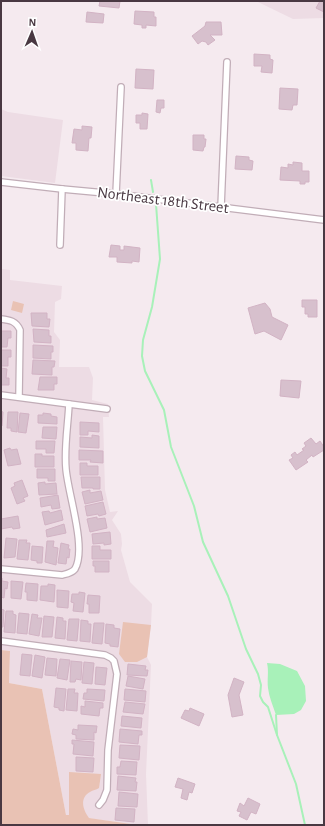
<svg xmlns="http://www.w3.org/2000/svg" width="325" height="826" viewBox="0 0 325 826" font-family="'Alegreya Sans',sans-serif">
  <style>
    .residential { fill: #eddce4 }
    .green { fill: #e9c2b4 }
    .water { fill: #a8f1b9 }
    .lines { fill: none; stroke-linecap: round; stroke-linejoin: round }
    .stream { stroke: #a8f1b9; stroke-width: 2 }
    .building { fill: #d7c0cd; stroke: #d2b3c4 }
    .street-casing { stroke: #c1adb7; stroke-width: 8 }
    .street { stroke: #fff; stroke-width: 5.5 }
    .labels { text-anchor: middle; dominant-baseline: central; stroke-width: 3.5; stroke-linejoin: round; paint-order: stroke }
    .street-label { font-size: 16px; fill: #493842; stroke: #fff }
  </style>
  <rect width="100%" height="100%" fill="#f5eaef"/>
  <!-- residential -->
  <g class="residential">
    <path d="M 184,1 L 324,1 L 324,18 L 293,19 L 258,2 Z"/>
    <path d="M 1,109 L 8,112 L 63,120 L 55,183 L 1,176 Z"/>
    <path d="M 1,269 L 10,270 L 10,280 L 62,286 L 61,299 L 55,302 L 54,332 L 60,340 L 59,367 L 89,367 L 93,378 L 92,400 L 108,404 L 109,417 L 103,417 L 105,490 L 110,512 L 118,511 L 112,520 L 121,534 L 122,544 L 121,550 L 130,582 L 152,604 L 151,625 L 147,657 L 151,665 L 146,774 L 148,825 L 138,825 L 66,815 L 42,689 L 9,683 L 10,651 L 1,650 Z"/>
  </g>
  <!-- green -->
  <g class="green">
    <path d="M 13,301 L 24,304 L 22,313 L 11,310 Z"/>
    <path d="M 123,622 L 151,625 L 147,657 L 137,662 L 125,662 L 119,654 Z"/>
    <path d="M 1,650 L 10,651 L 9,683 L 42,689 L 66,815 L 69,815 L 69,772 L 101,774 L 99,788 C 96,790 93,790 90,792 C 79,798 83,810 89,818 L 138,825 L 1,825 Z"/>
  </g>
  <!-- water -->
  <path class="water" d="M 267,663 L 280,664 L 297,671 L 305,686 L 306,701 L 301,710 L 294,714 L 276,715 C 273,706 269,697 268,688 C 267,679 269,671 267,663 Z"/>
  <g class="lines">
    <!-- stream -->
    <g class="stream">
      <path d="M 151,180 L 153,192"/>
      <path d="M 156,204 L 160,259 L 152,307 L 143,340 L 142,356 L 145,371 L 164,410 L 171,447 L 194,506 L 203,542 L 228,596 L 246,649 L 258,674 L 261,685 L 260,696 L 263,702 L 268,707 L 277,735"/>
      <path d="M 276,715 L 277,735 L 296,784 L 305,825"/>
    </g>
  </g>
  <!-- building -->
  <g class="building">
    <path d="M 100,1 L 120,1 L 119,8 L 99,6 Z"/>
    <path d="M 320,1 L 324,1 L 324,12 L 316,8 Z"/>
    <path d="M 135,11 L 154,12 L 154,17 L 156,17 L 156,26 L 146,25 L 146,28 L 142,28 L 142,25 L 134,24 Z"/>
    <path d="M 87,12 L 104,14 L 103,23 L 86,22 Z"/>
    <path d="M 206,22 L 221,22 L 222,35 L 210,35 L 215,40 L 208,45 L 206,42 L 202,41 L 198,44 L 192,36 L 205,26 Z"/>
    <path d="M 254,54 L 270,55 L 270,59 L 273,60 L 272,73 L 261,72 L 262,66 L 254,66 Z"/>
    <path d="M 136,69 L 154,70 L 153,89 L 135,88 Z"/>
    <path d="M 280,88 L 298,89 L 297,105 L 293,105 L 292,110 L 279,109 Z"/>
    <path d="M 157,100 L 164,100 L 164,108 L 161,108 L 160,113 L 156,112 Z"/>
    <path d="M 142,113 L 148,114 L 147,129 L 140,129 L 140,123 L 136,123 L 136,115 L 142,115 Z"/>
    <path d="M 82,126 L 92,127 L 91,138 L 89,138 L 88,151 L 76,150 L 76,143 L 72,143 L 74,129 L 82,130 Z"/>
    <path d="M 193,135 L 204,135 L 204,139 L 206,139 L 205,147 L 204,147 L 203,151 L 193,150 Z"/>
    <path d="M 236,156 L 249,157 L 249,160 L 253,161 L 252,170 L 235,169 Z"/>
    <path d="M 293,162 L 302,163 L 302,171 L 309,171 L 309,182 L 305,182 L 305,184 L 300,184 L 300,181 L 280,180 L 281,167 L 288,168 L 288,164 L 293,165 Z"/>
    <path d="M 111,245 L 120,246 L 120,250 L 124,250 L 124,246 L 140,248 L 139,262 L 132,261 L 132,263 L 117,262 L 117,257 L 109,257 Z"/>
    <path d="M 302,300 L 317,300 L 317,317 L 308,317 L 308,314 L 305,314 L 305,307 L 302,307 Z"/>
    <path d="M 265,303 L 270,309 L 272,317 L 288,325 L 281,340 L 264,331 L 255,334 L 248,308 Z"/>
    <path d="M 31,313 L 47,313 L 47,319 L 50,319 L 49,327 L 32,326 Z"/>
    <path d="M 33,329 L 49,330 L 49,336 L 51,336 L 51,343 L 34,342 Z"/>
    <path d="M 1,331 L 11,331 L 11,338 L 8,338 L 7,347 L 1,347 Z"/>
    <path d="M 33,345 L 53,346 L 53,352 L 51,352 L 51,359 L 33,358 Z"/>
    <path d="M 1,350 L 11,350 L 11,357 L 8,357 L 8,366 L 1,366 Z"/>
    <path d="M 33,360 L 55,361 L 54,367 L 52,367 L 52,375 L 32,374 Z"/>
    <path d="M 1,368 L 7,369 L 6,378 L 9,378 L 9,385 L 1,385 Z"/>
    <path d="M 40,377 L 57,377 L 57,384 L 54,384 L 54,390 L 38,390 Z"/>
    <path d="M 281,380 L 301,381 L 299,398 L 280,396 Z"/>
    <path d="M 1,411 L 3,412 L 2,426 L 1,426 Z"/>
    <path d="M 8,412 L 18,412 L 17,432 L 11,431 L 11,428 L 7,428 Z"/>
    <path d="M 20,413 L 29,414 L 26,433 L 18,432 Z"/>
    <path d="M 43,413 L 51,414 L 51,416 L 57,417 L 57,424 L 38,423 L 38,415 L 43,415 Z"/>
    <path d="M 80,422 L 99,423 L 99,432 L 88,431 L 88,435 L 80,435 Z"/>
    <path d="M 43,427 L 57,427 L 56,439 L 42,438 Z"/>
    <path d="M 92,435 L 99,436 L 99,448 L 80,447 L 80,437 L 92,438 Z"/>
    <path d="M 311,438 L 316,444 L 320,441 L 324,447 L 324,450 L 313,457 L 312,455 L 306,460 L 308,462 L 296,470 L 289,460 L 293,458 L 291,455 L 295,452 L 297,455 L 304,450 L 302,449 L 306,446 L 304,443 Z"/>
    <path d="M 36,441 L 55,441 L 54,453 L 46,453 L 46,449 L 36,449 Z"/>
    <path d="M 10,448 L 11,450 L 17,449 L 21,464 L 8,466 L 4,450 Z"/>
    <path d="M 79,450 L 103,451 L 103,463 L 90,462 L 91,460 L 79,460 Z"/>
    <path d="M 35,454 L 42,454 L 42,456 L 54,456 L 54,467 L 35,467 Z"/>
    <path d="M 80,463 L 87,463 L 87,466 L 98,466 L 98,475 L 80,475 Z"/>
    <path d="M 37,469 L 55,469 L 55,481 L 48,481 L 48,478 L 37,478 Z"/>
    <path d="M 81,477 L 100,477 L 100,489 L 93,489 L 93,488 L 82,488 Z"/>
    <path d="M 22,480 L 28,496 L 23,498 L 25,501 L 17,504 L 11,488 L 15,486 L 14,483 Z"/>
    <path d="M 45,482 L 45,484 L 56,483 L 57,494 L 39,495 L 38,483 Z"/>
    <path d="M 90,490 L 90,493 L 101,491 L 103,500 L 85,504 L 82,492 Z"/>
    <path d="M 58,495 L 60,508 L 52,509 L 51,505 L 41,507 L 40,498 Z"/>
    <path d="M 103,502 L 106,514 L 99,516 L 98,514 L 87,516 L 85,506 Z"/>
    <path d="M 61,510 L 63,520 L 45,525 L 42,512 L 49,511 L 50,513 Z"/>
    <path d="M 18,516 L 20,528 L 13,529 L 12,527 L 1,529 L 1,519 Z"/>
    <path d="M 97,517 L 97,519 L 105,518 L 107,528 L 90,532 L 87,519 Z"/>
    <path d="M 64,524 L 66,533 L 47,537 L 46,530 Z"/>
    <path d="M 110,532 L 111,544 L 104,545 L 104,543 L 93,544 L 92,534 Z"/>
    <path d="M 6,538 L 17,539 L 15,557 L 4,558 Z"/>
    <path d="M 19,540 L 27,540 L 26,543 L 30,543 L 28,560 L 17,559 Z"/>
    <path d="M 47,541 L 54,541 L 53,547 L 58,548 L 56,565 L 45,562 Z"/>
    <path d="M 61,543 L 69,545 L 68,549 L 70,549 L 69,558 L 67,557 L 66,564 L 58,563 Z"/>
    <path d="M 32,546 L 43,547 L 42,563 L 37,563 L 37,561 L 31,560 Z"/>
    <path d="M 92,546 L 100,546 L 100,550 L 111,550 L 111,559 L 92,559 Z"/>
    <path d="M 93,561 L 109,561 L 109,572 L 95,572 L 95,566 L 93,566 Z"/>
    <path d="M 1,578 L 2,578 L 2,581 L 8,582 L 7,589 L 5,588 L 4,598 L 1,597 Z"/>
    <path d="M 11,581 L 23,582 L 21,599 L 11,598 Z"/>
    <path d="M 26,583 L 38,584 L 37,601 L 27,600 L 27,592 L 25,592 Z"/>
    <path d="M 48,584 L 55,585 L 54,602 L 40,600 L 41,586 L 48,586 Z"/>
    <path d="M 57,590 L 69,591 L 68,608 L 57,607 Z"/>
    <path d="M 79,592 L 85,593 L 83,612 L 73,611 L 74,603 L 71,602 L 72,594 L 79,594 Z"/>
    <path d="M 88,595 L 100,596 L 99,613 L 89,613 L 89,604 L 87,604 Z"/>
    <path d="M 1,609 L 4,610 L 3,627 L 1,627 Z"/>
    <path d="M 6,611 L 13,611 L 13,614 L 16,615 L 15,633 L 4,632 Z"/>
    <path d="M 19,613 L 29,614 L 27,634 L 17,633 Z"/>
    <path d="M 32,614 L 38,615 L 37,618 L 42,618 L 39,636 L 29,634 Z"/>
    <path d="M 44,616 L 54,617 L 52,637 L 42,637 Z"/>
    <path d="M 57,617 L 63,618 L 63,621 L 66,621 L 65,639 L 55,638 Z"/>
    <path d="M 69,619 L 79,619 L 77,641 L 67,640 Z"/>
    <path d="M 81,620 L 88,621 L 88,624 L 91,624 L 90,642 L 80,641 Z"/>
    <path d="M 94,623 L 104,623 L 102,644 L 92,643 Z"/>
    <path d="M 106,624 L 114,625 L 114,628 L 120,629 L 118,647 L 110,646 L 110,644 L 105,643 Z"/>
    <path d="M 22,654 L 32,655 L 30,676 L 20,675 Z"/>
    <path d="M 35,655 L 45,657 L 42,678 L 32,676 Z"/>
    <path d="M 47,658 L 57,659 L 56,676 L 45,675 Z"/>
    <path d="M 60,659 L 70,660 L 67,680 L 57,678 Z"/>
    <path d="M 71,661 L 82,662 L 81,680 L 76,679 L 75,682 L 70,682 Z"/>
    <path d="M 84,662 L 94,663 L 92,684 L 82,683 Z"/>
    <path d="M 128,664 L 146,666 L 145,670 L 148,670 L 147,676 L 127,675 Z"/>
    <path d="M 96,667 L 107,668 L 105,685 L 95,684 Z"/>
    <path d="M 128,676 L 145,679 L 143,689 L 126,686 Z"/>
    <path d="M 234,678 L 244,682 L 239,695 L 243,715 L 232,717 L 228,695 Z"/>
    <path d="M 56,688 L 66,689 L 64,711 L 59,710 L 59,708 L 54,707 Z"/>
    <path d="M 68,689 L 75,689 L 74,693 L 78,693 L 77,711 L 66,710 Z"/>
    <path d="M 87,689 L 105,690 L 104,701 L 83,699 L 84,693 L 87,693 Z"/>
    <path d="M 125,689 L 146,691 L 145,702 L 124,700 Z"/>
    <path d="M 85,701 L 103,703 L 103,708 L 100,708 L 99,716 L 81,714 L 81,706 L 85,707 Z"/>
    <path d="M 125,702 L 145,704 L 143,714 L 123,712 Z"/>
    <path d="M 190,708 L 204,714 L 199,726 L 181,718 L 185,710 L 189,711 Z"/>
    <path d="M 122,716 L 142,718 L 141,728 L 121,726 Z"/>
    <path d="M 78,725 L 97,726 L 96,733 L 94,732 L 94,740 L 76,739 L 76,735 L 72,734 L 73,729 L 78,730 Z"/>
    <path d="M 120,729 L 142,731 L 142,735 L 139,735 L 138,744 L 119,742 Z"/>
    <path d="M 72,740 L 94,742 L 93,756 L 73,754 L 74,744 L 72,744 Z"/>
    <path d="M 120,745 L 140,746 L 139,760 L 119,758 Z"/>
    <path d="M 76,757 L 94,758 L 93,772 L 76,771 Z"/>
    <path d="M 121,761 L 137,762 L 136,775 L 117,774 L 117,767 L 120,767 Z"/>
    <path d="M 118,776 L 136,778 L 135,782 L 137,782 L 136,791 L 117,790 Z"/>
    <path d="M 178,778 L 195,784 L 192,793 L 189,792 L 187,800 L 181,798 L 183,789 L 175,787 Z"/>
    <path d="M 119,792 L 138,794 L 137,807 L 118,806 Z"/>
    <path d="M 248,798 L 260,804 L 256,814 L 251,812 L 247,820 L 239,816 L 241,812 L 237,811 L 240,803 L 244,806 Z"/>
    <path d="M 116,808 L 135,809 L 134,822 L 115,820 Z"/>
  </g>
  <g class="lines">
    <!-- street casing -->
    <g class="street-casing">
      <g id="street">
        <path d="M 1,182 L 62,189 L 116,194 L 324,220"/>
        <path d="M 116,194 L 121,87"/>
        <path d="M 221,207 L 227,62"/>
        <path d="M 60,245 L 62,189"/>
        <path d="M 1,319 C 10,320 16,321 20,330 L 19,397"/>
        <path d="M 1,395 L 107,409"/>
        <path d="M 1,569 L 62,575 C 66,574 72,573 75,569 C 87,548 68,494 66,469 C 64,448 68,425 69,404"/>
        <path d="M 1,641 L 105,655 L 111,658 L 114,661 L 117,674 L 108,750 L 107,790 L 103,800 L 99,805"/>
      </g>
    </g>
    <!-- street -->
    <use href="#street" class="street"/>
  </g>
  <g class="labels">
    <!-- street labels -->
    <g class="street-label">
      <text transform="translate(163 200) rotate(7)">Northeast 18th Street</text>
    </g>
  </g>
  <!-- border -->
  <rect width="325" height="826" fill="none" stroke="#493842" stroke-width="4"/>
  <!-- north arrow -->
  <g transform="translate(32 32) rotate(2)" stroke="#ffffff" stroke-width="3" paint-order="stroke">
  <path d="M0-3L7 15L0 10L-7 15Z" fill="#493842"/>
  <text y="-6" font-size="11" font-weight="bold" text-anchor="middle" fill="#493842">N</text>
  </g>
</svg>
